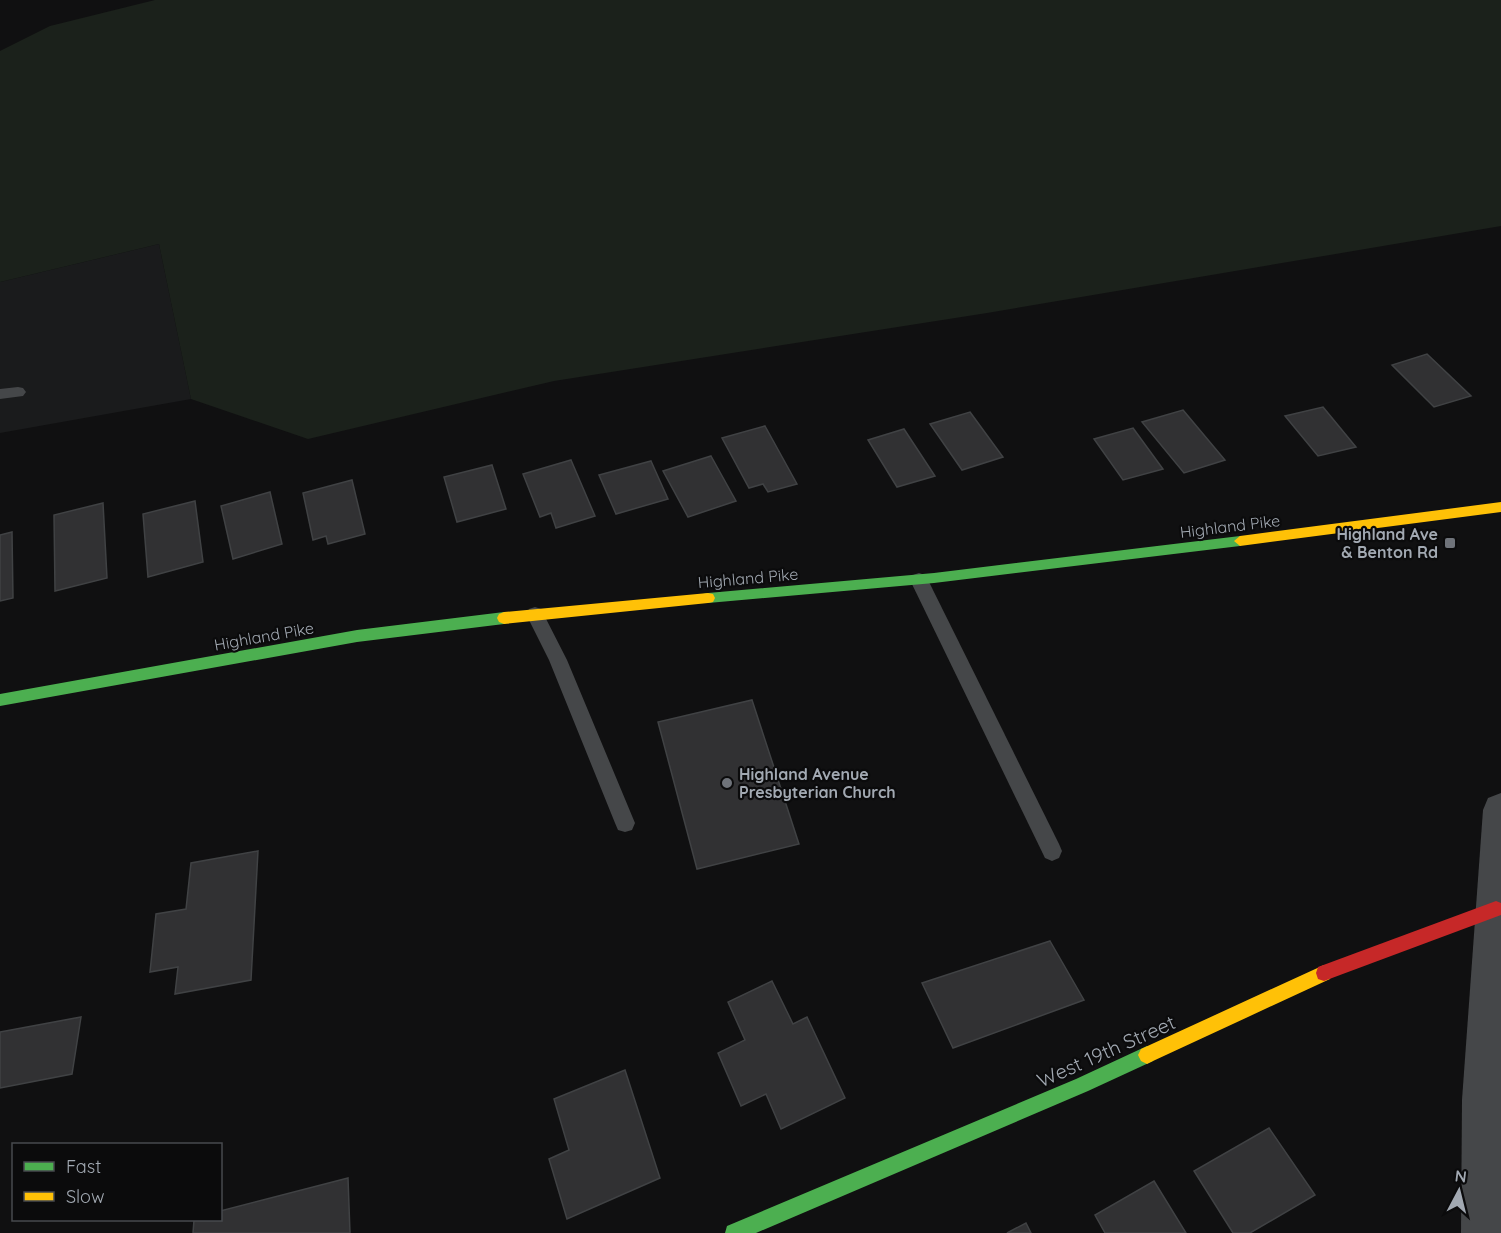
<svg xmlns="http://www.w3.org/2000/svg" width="1501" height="1233" viewBox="0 0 1501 1233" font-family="Quicksand,sans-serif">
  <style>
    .built { fill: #1a1b1c }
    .green { fill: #1b211b }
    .building { fill: #313133; stroke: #404244; stroke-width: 1.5 }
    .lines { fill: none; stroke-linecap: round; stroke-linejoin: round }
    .lane { fill: #454749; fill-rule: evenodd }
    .street { fill: #454749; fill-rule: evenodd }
    .fast { fill: #4caf50; fill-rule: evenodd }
    .slow { fill: #ffc107; fill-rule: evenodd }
    .jam { fill: #c62828; fill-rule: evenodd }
    .poi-dot { fill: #6f737a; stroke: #0b0b0c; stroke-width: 2 }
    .labels { text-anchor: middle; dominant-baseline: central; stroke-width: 4.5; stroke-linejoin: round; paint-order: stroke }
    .street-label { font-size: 16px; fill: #a2a9b2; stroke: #0b0b0c }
    .poi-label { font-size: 16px; font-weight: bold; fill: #a2a9b2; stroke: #0b0b0c; text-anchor: end }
    .near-street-label { font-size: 20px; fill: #a2a9b2; stroke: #0b0b0c }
  </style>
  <rect width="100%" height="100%" fill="#101011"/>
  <!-- built -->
  <path class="built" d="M 159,244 L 191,399 L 0,433 L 0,282 Z"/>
  <!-- green -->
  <path class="green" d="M 155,0 L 1501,0 L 1501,226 L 987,313 L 554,381 L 308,439 L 191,399 L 159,244 L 0,282 L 0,51 L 50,26 Z"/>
  <!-- building -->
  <g class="building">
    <path d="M 1427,354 L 1471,396 L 1434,407 L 1392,365 Z"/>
    <path d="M 1323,407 L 1356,447 L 1318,456 L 1285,416 Z"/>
    <path d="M 1183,410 L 1225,460 L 1184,473 L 1142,422 Z"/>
    <path d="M 970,412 L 1003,457 L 962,470 L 930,424 Z"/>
    <path d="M 765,426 L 797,484 L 768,492 L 763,484 L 749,488 L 722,438 Z"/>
    <path d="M 1133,428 L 1163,469 L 1123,480 L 1094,439 Z"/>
    <path d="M 904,429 L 935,476 L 897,487 L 868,440 Z"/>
    <path d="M 711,456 L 736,501 L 688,517 L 663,471 Z"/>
    <path d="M 571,460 L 595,516 L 556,528 L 551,513 L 540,517 L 523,474 Z"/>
    <path d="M 651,461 L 668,499 L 616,514 L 599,475 Z"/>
    <path d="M 492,465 L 506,509 L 457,522 L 444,477 Z"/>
    <path d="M 352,480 L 365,534 L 328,544 L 326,536 L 313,540 L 303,493 Z"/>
    <path d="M 270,492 L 282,544 L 233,559 L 221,506 Z"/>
    <path d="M 195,501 L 203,562 L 148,577 L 143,514 Z"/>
    <path d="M 103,503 L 107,578 L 55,591 L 54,515 Z"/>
    <path d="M 12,532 L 13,598 L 0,601 L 0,535 Z"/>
    <path d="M 752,700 L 799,844 L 697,869 L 658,722 Z"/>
    <path d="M 258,851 L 251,980 L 175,994 L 178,967 L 150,972 L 156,914 L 186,909 L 191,863 Z"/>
    <path d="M 1050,941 L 1084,1000 L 953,1048 L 922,983 Z"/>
    <path d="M 772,981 L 793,1024 L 807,1017 L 845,1098 L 781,1129 L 766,1094 L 741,1106 L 718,1053 L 745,1040 L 728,1002 Z"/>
    <path d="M 81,1017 L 72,1074 L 0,1088 L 0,1032 Z"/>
    <path d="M 625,1070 L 660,1178 L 567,1219 L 549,1159 L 569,1150 L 554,1099 Z"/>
    <path d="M 1269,1128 L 1315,1195 L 1250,1233 L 1233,1233 L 1194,1171 Z"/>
    <path d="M 348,1178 L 350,1233 L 193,1233 L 194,1220 L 220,1220 L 220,1211 Z"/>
    <path d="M 1154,1181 L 1186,1233 L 1105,1233 L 1095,1215 Z"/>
    <path d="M 1026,1223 L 1031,1233 L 1007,1233 Z"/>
  </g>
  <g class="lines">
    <!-- lane -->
    <g class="lane">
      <path d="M 18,387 L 23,388 L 26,392 L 23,396 L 0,399 L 0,389 Z"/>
      <path d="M 919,573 L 925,575 L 928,580 L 1059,844 L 1062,851 L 1059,858 L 1052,861 L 1045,858 L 910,580 L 913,575 Z"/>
      <path d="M 535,607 L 541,609 L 567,660 L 635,823 L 632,830 L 625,832 L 618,830 L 615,823 L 549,660 L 526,614 L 529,609 Z"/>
    </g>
    <!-- street -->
    <path class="street" d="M 1501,793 L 1501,1233 L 1461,1233 L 1462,1100 L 1483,810 L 1488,798 Z"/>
    <!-- fast -->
    <g class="fast">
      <path d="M 1240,536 L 1246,541 L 1240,546 L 934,583 L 708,603 L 703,602 L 701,598 L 703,594 L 708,593 L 934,573 Z"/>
      <path d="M 504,612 L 509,614 L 511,618 L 509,622 L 504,624 L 357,642 L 0,706 L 0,694 L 357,630 Z"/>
      <path d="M 1147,1046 L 1153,1049 L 1156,1055 L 1153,1061 L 1088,1091 L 756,1233 L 725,1233 L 727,1226 L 1076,1079 Z"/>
    </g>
    <!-- slow -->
    <g class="slow">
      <path d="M 1501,502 L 1501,512 L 1240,546 L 1234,541 L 1240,536 Z"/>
      <path d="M 708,593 L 713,594 L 715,598 L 713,602 L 708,603 L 504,624 L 499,622 L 497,618 L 499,614 L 504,612 Z"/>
      <path d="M 1324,965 L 1330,967 L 1332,973 L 1330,979 L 1153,1061 L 1147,1064 L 1141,1061 L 1138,1055 L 1141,1049 Z"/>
    </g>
    <!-- jam -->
    <path class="jam" d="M 1496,901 L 1501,903 L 1501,915 L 1324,981 L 1318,979 L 1316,973 L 1318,967 Z"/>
  </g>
  <!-- markers -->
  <g class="poi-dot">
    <rect x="1444" y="537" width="12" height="12" rx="3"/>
    <circle cx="727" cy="783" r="6"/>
  </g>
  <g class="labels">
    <!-- street labels -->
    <g class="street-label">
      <text transform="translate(1230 526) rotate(-7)">Highland Pike</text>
      <text transform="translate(748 578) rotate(-5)">Highland Pike</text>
      <text transform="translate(264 636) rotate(-10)">Highland Pike</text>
    </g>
    <!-- poi labels -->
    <g class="poi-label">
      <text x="1438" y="534">Highland Ave<tspan x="1438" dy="18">&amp; Benton Rd</tspan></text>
      <text x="739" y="774" text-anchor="start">Highland Avenue<tspan x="739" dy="18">Presbyterian Church</tspan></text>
    </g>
    <!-- near-street labels -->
    <g class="near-street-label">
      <text transform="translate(1106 1051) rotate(-24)">West 19th Street</text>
    </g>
  </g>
  <!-- legend -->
  <rect x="12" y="1143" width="210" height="78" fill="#0b0b0c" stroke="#474a4e" stroke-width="1.5"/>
  <rect x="24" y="1162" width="30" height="9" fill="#4caf50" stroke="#474a4e" stroke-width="1.5"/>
  <text x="66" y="1173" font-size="18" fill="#a2a9b2">Fast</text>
  <rect x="24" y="1192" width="30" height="9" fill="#ffc107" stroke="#474a4e" stroke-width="1.5"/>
  <text x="66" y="1203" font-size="18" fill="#a2a9b2">Slow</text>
  <!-- north arrow -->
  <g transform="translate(1459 1191) rotate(7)" stroke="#0b0b0c" stroke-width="4.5" paint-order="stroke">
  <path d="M0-4.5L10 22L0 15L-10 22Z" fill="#a2a9b2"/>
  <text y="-9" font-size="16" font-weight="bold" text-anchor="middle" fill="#a2a9b2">N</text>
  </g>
</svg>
